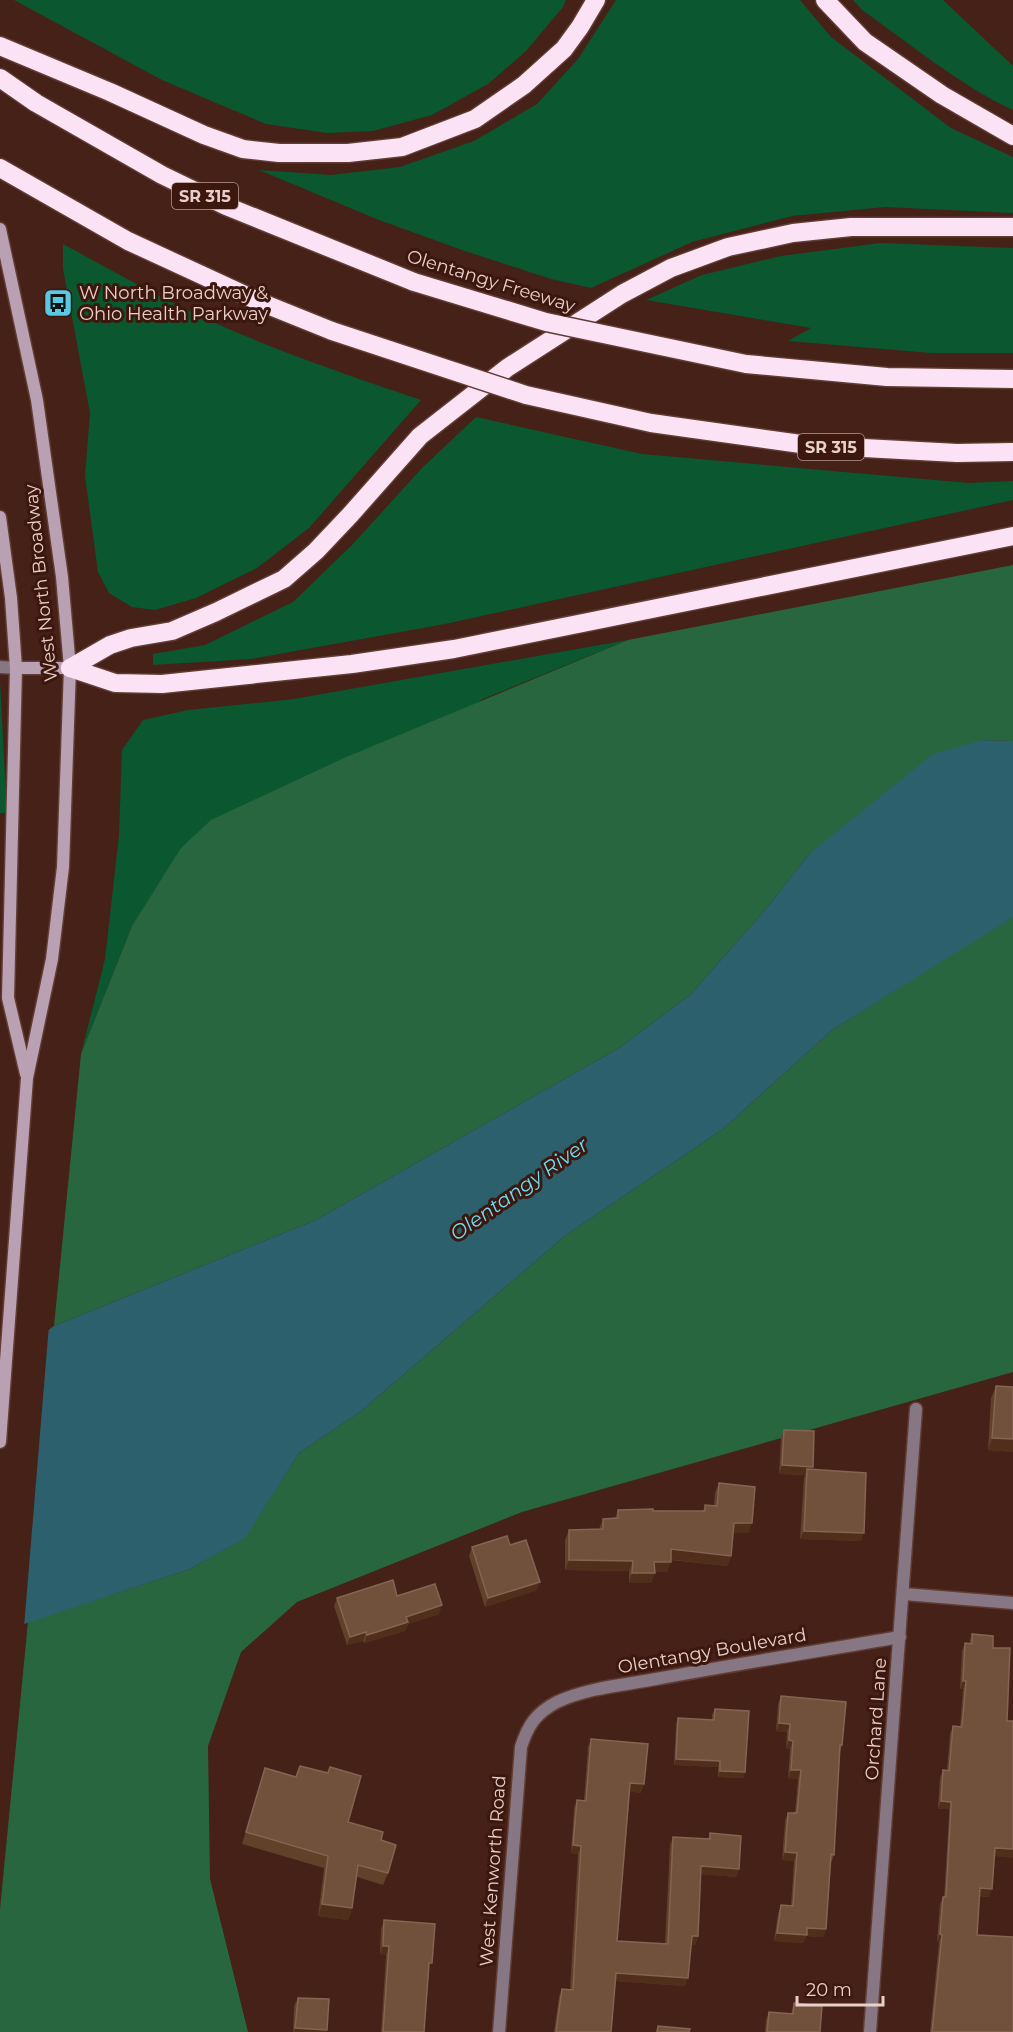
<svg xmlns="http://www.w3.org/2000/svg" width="1013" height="2032" viewBox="0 0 1013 2032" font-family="Montserrat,sans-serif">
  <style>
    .green { fill: #0a5730 }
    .forest { fill: #286640 }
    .water { fill: #2b606c }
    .pier { fill: #462118 }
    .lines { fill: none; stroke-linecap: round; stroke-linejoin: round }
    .minor-casing { stroke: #603d34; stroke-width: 15 }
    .secondary-casing { stroke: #603d34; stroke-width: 15 }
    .motorway-casing { stroke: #603d34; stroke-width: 21 }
    .minor { stroke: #877683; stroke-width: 12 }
    .secondary { stroke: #baa0b3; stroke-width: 12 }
    .motorway { stroke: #fbe3f5; stroke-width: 18 }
    .motorway-bridge-casing { stroke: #603d34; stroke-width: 21; stroke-linecap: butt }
    .motorway-bridge { stroke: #fbe3f5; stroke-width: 18 }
    .wall { fill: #62412b }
    .shaded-wall { fill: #512e1c }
    .building { fill: #71503c; stroke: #846452; stroke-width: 1.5 }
    .labels { text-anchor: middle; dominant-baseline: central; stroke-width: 6; stroke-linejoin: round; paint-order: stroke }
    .shield { fill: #3b170e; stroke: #b59891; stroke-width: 1.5 }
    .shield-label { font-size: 16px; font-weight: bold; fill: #e9cfc9 }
    .street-label { font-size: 18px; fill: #e9cfc9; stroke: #3b170e }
    .poi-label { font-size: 18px; fill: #e9cfc9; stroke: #3b170e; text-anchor: start }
    .water-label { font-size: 20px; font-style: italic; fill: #6ddcf5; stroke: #3b170e }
  </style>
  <rect width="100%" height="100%" fill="#462118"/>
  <!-- green -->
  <g class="green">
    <path d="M 14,0 L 566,0 L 563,7 L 526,51 L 488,84 L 432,115 L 373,131 L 327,133 L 266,124 L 162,80 Z"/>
    <path d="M 616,0 L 800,0 L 831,37 L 951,128 L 1013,157 L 1013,213 L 885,207 L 792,216 L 692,242 L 591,288 L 551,279 L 462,250 L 379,220 L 259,170 L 331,175 L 400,167 L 474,141 L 537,104 L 578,59 Z"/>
    <path d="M 853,0 L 943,0 L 1013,66 L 1013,110 C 961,86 909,43 862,10 Z"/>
    <path d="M 880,243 L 1013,248 L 1013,353 L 931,353 L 788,341 L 811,328 L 646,300 L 702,275 L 781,256 Z"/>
    <path d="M 63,244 C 118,274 173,305 231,330 C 293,357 357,378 421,400 L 309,528 L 257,568 L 196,598 L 155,610 L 132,607 L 109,593 L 98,572 L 85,476 L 90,413 L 63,269 Z"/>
    <path d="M 476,417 L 642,454 L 969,483 L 1013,481 L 1013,500 L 445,624 L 251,659 L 153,665 L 153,654 L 205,645 L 293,602 L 352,545 L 422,468 Z"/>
    <path d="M 628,640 L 483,699 L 132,926 L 81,1054 L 105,959 L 119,835 L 122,750 L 143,720 L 188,710 L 294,699 Z"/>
    <path d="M 0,681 L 7,813 L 0,813 Z"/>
  </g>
  <!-- forest -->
  <g class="forest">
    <path d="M 1013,565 L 1013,741 L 982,740 L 809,854 L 766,909 L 690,995 L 619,1048 L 316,1220 L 54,1326 L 81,1054 L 132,926 L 181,848 L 211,820 L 344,758 L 628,640 Z"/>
    <path d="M 1010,917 L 1013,917 L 1013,1372 L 522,1512 L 297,1602 L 241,1652 L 208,1746 L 210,1879 L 248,2032 L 0,2032 L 0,1909 L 28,1622 L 190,1569 L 244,1538 L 299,1453 L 360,1412 L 566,1235 L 723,1129 L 832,1030 Z"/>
  </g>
  <!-- water -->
  <path class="water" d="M 982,740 L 1013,741 L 1013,917 L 832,1030 L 723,1129 L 566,1235 L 360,1412 L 299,1453 L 245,1538 L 190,1569 L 0,1632 L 0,1365 L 54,1326 L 316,1220 L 619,1048 L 690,995 L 766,909 L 809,854 L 933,754 Z"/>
  <!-- pier -->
  <path class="pier" d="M 49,1325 L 24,1627 L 0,1635 L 0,1361 Z"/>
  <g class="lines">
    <!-- minor casing -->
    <g class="minor-casing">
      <g id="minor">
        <path d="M 0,667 L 16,668"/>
        <path d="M 904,1594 L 1013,1603"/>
        <path d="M 499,2032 L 521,1747 C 528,1725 536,1713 557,1702 C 587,1688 624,1685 656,1679 C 737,1664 819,1651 900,1637"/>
        <path d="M 870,2032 L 916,1409"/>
      </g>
    </g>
    <!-- secondary casing -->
    <g class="secondary-casing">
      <g id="secondary">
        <path d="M 0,229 L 37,400 L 62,577 L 70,668 L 63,867 L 52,959 L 27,1078 L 0,1442"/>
        <path d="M 0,517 L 11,598 L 16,668 L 8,998 L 26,1074"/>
        <path d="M 16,668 L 70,668"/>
      </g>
    </g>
    <!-- motorway casing -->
    <g class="motorway-casing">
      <g id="motorway">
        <path d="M 825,0 L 865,42 L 942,95 L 1013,136"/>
        <path d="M 0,46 L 110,92 L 204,135 L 243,149 L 279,153 L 348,153 L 402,147 L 475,119 L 524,85 L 564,49 L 580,27 L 596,0"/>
        <path d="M 0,78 L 36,103 L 162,175 L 226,206 L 414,282"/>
        <path d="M 0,168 L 128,241 L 260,302 L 332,331"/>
        <path d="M 746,364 L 887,377 L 1013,379"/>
        <path d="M 651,423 L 808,445 L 957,453 L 1013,452"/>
        <path d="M 70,668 L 110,645 L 131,638 L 172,631 L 216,612 L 284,579 L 316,551 L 351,514 L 420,436 L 507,368 L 622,294 L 671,268 L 728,247 L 793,233 L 851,227 L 1013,227"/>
        <path d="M 70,668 L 115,683 L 162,684 L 352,664 L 454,649 L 1013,536"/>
      </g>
    </g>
    <!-- minor -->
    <use href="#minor" class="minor"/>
    <!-- secondary -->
    <use href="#secondary" class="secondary"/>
    <!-- motorway -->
    <use href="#motorway" class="motorway"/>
    <!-- motorway-bridge casing -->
    <g class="motorway-bridge-casing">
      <g id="motorway-bridge">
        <path d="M 414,282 L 546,322 L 746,364"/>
        <path d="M 332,331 L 526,395 L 651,423"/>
      </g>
    </g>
    <!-- motorway-bridge -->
    <use href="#motorway-bridge" class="motorway-bridge"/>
  </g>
  <!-- wall -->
  <g class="wall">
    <path d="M 996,1386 L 1013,1387 L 1013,1452 L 988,1450 L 991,1398 Z"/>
    <path d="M 784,1430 L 811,1470 L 861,1541 L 800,1539 L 804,1478 L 805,1475 L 779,1474 L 781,1438 Z"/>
    <path d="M 719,1483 L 749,1533 L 733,1533 L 731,1556 L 727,1566 L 671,1560 L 667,1572 L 655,1572 L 651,1583 L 629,1583 L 629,1571 L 565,1570 L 565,1540 L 569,1530 L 599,1529 L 603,1519 L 615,1518 L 618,1510 L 703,1511 L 705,1505 L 714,1505 L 715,1493 Z"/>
    <path d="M 510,1545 L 537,1590 L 485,1607 L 469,1556 L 472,1547 Z"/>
    <path d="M 397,1596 L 439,1614 L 408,1624 L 405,1631 L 364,1643 L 363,1641 L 347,1645 L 334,1606 L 337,1598 Z"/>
    <path d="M 972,1634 L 994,1856 L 989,1897 L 979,1896 L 977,1935 L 1013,2032 L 930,2032 L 939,1942 L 937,1942 L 940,1904 L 943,1897 L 944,1897 L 949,1815 L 949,1809 L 938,1809 L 940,1778 L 943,1770 L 947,1770 L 950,1734 L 953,1726 L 960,1727 L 963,1689 L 960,1689 L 962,1651 L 965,1643 L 969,1643 Z"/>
    <path d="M 781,1696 L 842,1745 L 840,1752 L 834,1855 L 831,1863 L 826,1929 L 823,1937 L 806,1936 L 803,1943 L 774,1941 L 778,1914 L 781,1905 L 791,1906 L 794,1861 L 782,1860 L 785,1821 L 788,1813 L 795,1813 L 798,1779 L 788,1778 L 790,1749 L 786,1749 L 787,1732 L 776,1731 L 778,1704 Z"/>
    <path d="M 715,1709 L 745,1772 L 743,1778 L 718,1777 L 718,1767 L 674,1765 L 676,1724 L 678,1718 L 712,1720 L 712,1715 Z"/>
    <path d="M 591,1739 L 641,1793 L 630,1791 L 617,1941 L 665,1944 L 670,1845 L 673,1837 L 708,1839 L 710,1833 L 739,1869 L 736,1877 L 701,1874 L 698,1936 L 695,1945 L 691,1944 L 685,1986 L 616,1981 L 611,2032 L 554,2032 L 559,1997 L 562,1989 L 570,1990 L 578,1854 L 571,1853 L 574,1808 L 577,1800 L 584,1800 L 588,1747 Z"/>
    <path d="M 265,1768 L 348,1822 L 381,1840 L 388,1873 L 383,1885 L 357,1877 L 352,1908 L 348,1920 L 318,1916 L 324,1868 L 242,1844 Z"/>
    <path d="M 384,1920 L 429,1972 L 424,2032 L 381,2032 L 386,1955 L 380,1954 L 381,1929 Z"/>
    <path d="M 298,1998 L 326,2032 L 293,2032 L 294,2006 Z"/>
    <path d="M 794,2003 L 820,2032 L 765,2032 L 766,2020 L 769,2012 L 791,2014 Z"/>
  </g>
  <!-- shaded-wall -->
  <g class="shaded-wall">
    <path d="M 992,1438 L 1013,1439 L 1013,1452 L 988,1450 Z"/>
    <path d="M 782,1465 L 813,1467 L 810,1475 L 807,1469 L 805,1475 L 779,1474 Z"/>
    <path d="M 734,1523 L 752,1523 L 749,1533 L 731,1533 Z"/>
    <path d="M 804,1531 L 864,1533 L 861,1541 L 800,1539 Z"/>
    <path d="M 671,1549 L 731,1556 L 727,1566 L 667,1559 Z"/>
    <path d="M 569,1560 L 633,1561 L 629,1571 L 565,1570 Z"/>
    <path d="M 654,1562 L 671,1562 L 667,1572 L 651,1572 Z"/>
    <path d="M 632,1573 L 655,1573 L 651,1583 L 629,1583 Z"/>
    <path d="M 540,1582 L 537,1590 L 485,1607 L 488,1598 Z"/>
    <path d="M 442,1605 L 439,1614 L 408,1624 L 405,1631 L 364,1643 L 367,1635 L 406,1617 Z"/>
    <path d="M 366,1632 L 363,1641 L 347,1645 L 350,1637 Z"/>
    <path d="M 963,1681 L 966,1681 L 963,1689 L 960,1689 Z"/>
    <path d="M 779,1723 L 790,1724 L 787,1732 L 776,1731 Z"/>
    <path d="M 789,1740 L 793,1741 L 790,1749 L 786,1749 Z"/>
    <path d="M 676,1759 L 720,1761 L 718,1767 L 674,1765 Z"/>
    <path d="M 791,1770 L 801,1770 L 798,1779 L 788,1778 Z"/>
    <path d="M 720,1771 L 745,1772 L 743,1778 L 718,1777 Z"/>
    <path d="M 630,1783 L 644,1784 L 641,1793 L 627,1791 Z"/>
    <path d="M 941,1801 L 951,1802 L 949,1809 L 938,1809 Z"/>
    <path d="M 573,1845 L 581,1846 L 578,1854 L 571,1853 Z"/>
    <path d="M 995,1848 L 1013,1849 L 1013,1858 L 992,1856 Z"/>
    <path d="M 785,1852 L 797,1853 L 794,1861 L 782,1860 Z"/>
    <path d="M 701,1866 L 739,1869 L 736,1877 L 698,1874 Z"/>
    <path d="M 980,1888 L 992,1889 L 989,1897 L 977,1896 Z"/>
    <path d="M 322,1904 L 352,1908 L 348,1920 L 318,1916 Z"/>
    <path d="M 807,1928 L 826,1929 L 823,1937 L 806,1936 L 803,1943 L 774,1941 L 777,1933 Z"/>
    <path d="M 940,1934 L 942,1935 L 939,1942 L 937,1942 Z"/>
    <path d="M 692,1936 L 698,1936 L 695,1945 L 689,1944 Z"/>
    <path d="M 383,1946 L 389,1946 L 386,1955 L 380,1954 Z"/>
    <path d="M 616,1973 L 688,1978 L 685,1986 L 613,1981 Z"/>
    <path d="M 295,2028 L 327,2030 L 326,2032 L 294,2032 Z"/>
  </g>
  <!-- building -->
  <g class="building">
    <path d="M 996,1386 L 1013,1387 L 1013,1439 L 992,1438 Z"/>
    <path d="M 784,1430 L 814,1431 L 813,1467 L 782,1465 Z"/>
    <path d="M 807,1469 L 866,1473 L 864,1533 L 804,1531 Z"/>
    <path d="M 719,1483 L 755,1487 L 752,1523 L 734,1523 L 731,1556 L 671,1549 L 671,1562 L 654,1562 L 655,1573 L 632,1573 L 633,1561 L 569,1560 L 569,1530 L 603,1529 L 603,1519 L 618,1518 L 618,1510 L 653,1509 L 653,1511 L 705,1511 L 705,1505 L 717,1506 Z"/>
    <path d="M 507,1536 L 510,1545 L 526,1540 L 540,1582 L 488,1598 L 472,1547 Z"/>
    <path d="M 393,1580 L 397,1596 L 435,1584 L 442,1605 L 406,1617 L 408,1622 L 367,1635 L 366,1632 L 350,1637 L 337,1598 Z"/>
    <path d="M 972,1634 L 993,1636 L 993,1648 L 1010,1648 L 1007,1721 L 1013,1721 L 1013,1849 L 995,1848 L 992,1889 L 980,1888 L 977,1935 L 1013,1937 L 1013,2032 L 932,2032 L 942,1935 L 940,1934 L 943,1897 L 946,1897 L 951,1807 L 951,1802 L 941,1801 L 943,1770 L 949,1771 L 953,1726 L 962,1727 L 966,1681 L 963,1681 L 965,1643 L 972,1644 Z"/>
    <path d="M 781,1696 L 846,1702 L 842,1745 L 840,1745 L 834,1855 L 831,1854 L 826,1929 L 807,1928 L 807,1935 L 777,1933 L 781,1905 L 793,1906 L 797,1853 L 785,1852 L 788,1813 L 797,1813 L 801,1770 L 791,1770 L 793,1741 L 789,1740 L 790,1724 L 779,1723 Z"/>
    <path d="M 715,1709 L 749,1711 L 745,1772 L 720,1771 L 720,1761 L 676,1759 L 678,1718 L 714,1720 Z"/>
    <path d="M 591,1739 L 648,1744 L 644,1784 L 630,1783 L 617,1941 L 668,1944 L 673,1837 L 710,1839 L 710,1833 L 741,1836 L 739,1869 L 701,1866 L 698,1936 L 692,1936 L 688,1978 L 616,1973 L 611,2032 L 556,2032 L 562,1989 L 573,1990 L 581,1846 L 573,1845 L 577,1800 L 586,1801 Z"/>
    <path d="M 300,1766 L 328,1773 L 330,1767 L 361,1776 L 348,1822 L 383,1832 L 381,1840 L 396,1845 L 388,1873 L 358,1865 L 352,1908 L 322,1904 L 328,1856 L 246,1832 L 265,1768 L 296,1777 Z"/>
    <path d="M 384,1920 L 435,1924 L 432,1963 L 429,1963 L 424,2032 L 383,2032 L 389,1946 L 383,1946 Z"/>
    <path d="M 298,1998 L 329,1999 L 327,2030 L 295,2028 Z"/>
    <path d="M 794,2003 L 822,2006 L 820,2032 L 767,2032 L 769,2012 L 793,2014 Z"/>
    <path d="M 658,2026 L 690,2029 L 689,2032 L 657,2032 Z"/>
  </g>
  <!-- icons -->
  <defs>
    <g id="bus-square" transform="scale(1.5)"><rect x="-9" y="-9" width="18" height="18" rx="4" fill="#57c9e2" stroke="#3b170e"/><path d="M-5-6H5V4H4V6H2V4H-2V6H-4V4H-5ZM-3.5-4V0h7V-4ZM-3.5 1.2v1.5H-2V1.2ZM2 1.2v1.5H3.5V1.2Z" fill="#111"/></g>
  </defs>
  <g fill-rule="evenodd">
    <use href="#bus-square" x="58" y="303"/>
  </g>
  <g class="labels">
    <!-- shield labels -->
    <g class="shield">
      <rect x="172" y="183" width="66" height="26" rx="4.5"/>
      <rect x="798" y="434" width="66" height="26" rx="4.5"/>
    </g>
    <g class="shield-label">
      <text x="205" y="196">SR 315</text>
      <text x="831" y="447">SR 315</text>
    </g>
    <!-- street labels -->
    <g class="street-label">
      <text transform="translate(491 281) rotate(17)">Olentangy Freeway</text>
      <text transform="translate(41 583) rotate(-96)">West North Broadway</text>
      <text transform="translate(712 1651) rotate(-10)">Olentangy Boulevard</text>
      <text transform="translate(876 1719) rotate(-86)">Orchard Lane</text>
      <text transform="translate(493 1871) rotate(-86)">West Kenworth Road</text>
    </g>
    <!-- poi labels -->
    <g class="poi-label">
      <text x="79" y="293">W North Broadway &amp;<tspan x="79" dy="21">Ohio Health Parkway</tspan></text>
    </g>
    <!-- water labels -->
    <g class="water-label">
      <text transform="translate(519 1189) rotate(-35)">Olentangy River</text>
    </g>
  </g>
  <!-- scale -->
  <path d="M797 1996v9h86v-9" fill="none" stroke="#e9cfc9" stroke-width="3"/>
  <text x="806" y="1996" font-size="18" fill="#e9cfc9" stroke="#3b170e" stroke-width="4.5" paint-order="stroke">20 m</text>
</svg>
